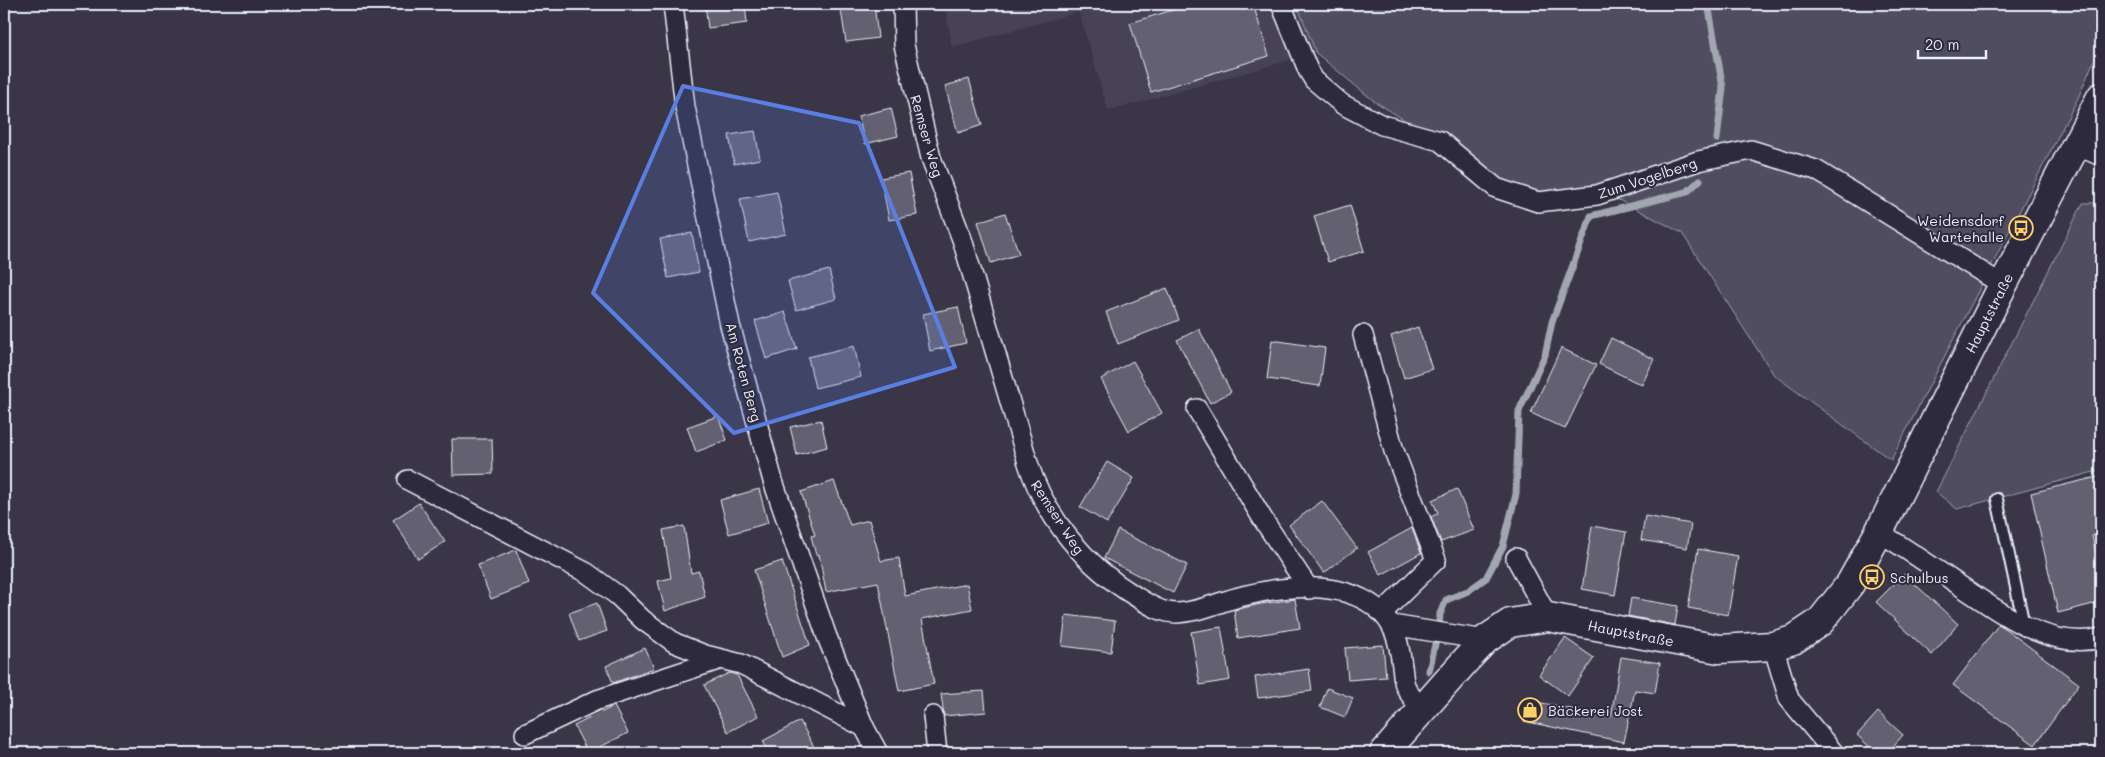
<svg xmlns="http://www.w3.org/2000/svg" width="2105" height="757" viewBox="0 0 2105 757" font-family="Mali,sans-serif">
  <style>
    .built { fill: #464354 }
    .green { fill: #504e5f; stroke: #9ca0ac }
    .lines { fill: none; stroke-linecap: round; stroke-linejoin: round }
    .stream { stroke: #a2a6b1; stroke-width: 7 }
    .building { fill: #636171; stroke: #e8f1f8 }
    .lane-casing { stroke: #e8f1f8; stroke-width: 14 }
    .street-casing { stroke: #e8f1f8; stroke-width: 22 }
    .secondary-casing { stroke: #e8f1f8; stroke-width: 31 }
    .lane { stroke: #2f2a3d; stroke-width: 10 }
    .street { stroke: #2f2a3d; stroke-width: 19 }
    .secondary { stroke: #2f2a3d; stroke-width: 28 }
    .marked { fill: #5a7fe2; fill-opacity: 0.2; stroke: #5a7fe2; stroke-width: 4; stroke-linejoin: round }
    .labels { text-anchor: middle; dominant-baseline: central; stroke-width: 4; stroke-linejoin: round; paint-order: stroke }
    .street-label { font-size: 14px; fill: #e8f1f8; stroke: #2f2a3d }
    .poi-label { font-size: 14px; fill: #e8f1f8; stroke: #2f2a3d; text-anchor: start }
  </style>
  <rect width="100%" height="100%" fill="#3a3648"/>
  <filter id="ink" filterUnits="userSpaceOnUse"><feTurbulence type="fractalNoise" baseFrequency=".02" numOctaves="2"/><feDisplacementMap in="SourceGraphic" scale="10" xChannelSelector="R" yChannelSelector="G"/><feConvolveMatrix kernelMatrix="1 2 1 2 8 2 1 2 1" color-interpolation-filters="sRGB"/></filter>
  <g filter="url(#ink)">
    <!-- built -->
    <path class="built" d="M 945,4 L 1297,4 L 1316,53 L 1108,111 L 1079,12 L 952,47 Z"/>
    <!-- green -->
    <g class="green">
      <path d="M 1297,4 L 2101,4 L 2101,44 L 2078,98 L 1891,460 L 1774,375 L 1682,233 L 1592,186 L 1546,193 L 1510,185 L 1374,101 L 1316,53 Z"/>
      <path d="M 2083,203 L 2101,203 L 2101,470 L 1957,509 L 1936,492 Z"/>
    </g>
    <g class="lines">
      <!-- stream -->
      <g class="stream">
        <path d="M 1708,4 L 1723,88 L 1717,139"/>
        <path d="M 1439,629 L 1440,614 L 1446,600 L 1468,591 L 1486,578 L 1503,546 L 1516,494 L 1519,411 L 1545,355 L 1552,322 L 1591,216 L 1687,192 L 1700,180"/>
        <path d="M 1429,671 L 1436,640"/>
      </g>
    </g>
    <!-- building -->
    <g class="building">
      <path d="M 705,4 L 745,4 L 747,23 L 708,28 Z"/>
      <path d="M 840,4 L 874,4 L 878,38 L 846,42 Z"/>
      <path d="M 1192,4 L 1253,4 L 1269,56 L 1151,92 L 1130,23 Z"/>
      <path d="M 969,79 L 982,125 L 958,133 L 945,86 Z"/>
      <path d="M 891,108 L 898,136 L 865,144 L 858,116 Z"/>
      <path d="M 755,131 L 760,159 L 734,164 L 729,135 Z"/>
      <path d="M 909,173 L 917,215 L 889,220 L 881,178 Z"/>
      <path d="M 777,192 L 786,234 L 749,242 L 740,199 Z"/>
      <path d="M 1350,205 L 1364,251 L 1328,262 L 1314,216 Z"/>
      <path d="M 1005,213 L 1019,254 L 991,263 L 978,222 Z"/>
      <path d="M 692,233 L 699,272 L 668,278 L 660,239 Z"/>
      <path d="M 829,270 L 836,299 L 796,310 L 788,281 Z"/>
      <path d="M 1167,288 L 1179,320 L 1118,344 L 1106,312 Z"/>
      <path d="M 958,307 L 966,343 L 930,351 L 923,314 Z"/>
      <path d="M 785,312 L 797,349 L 766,359 L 755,321 Z"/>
      <path d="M 1418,327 L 1432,369 L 1404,378 L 1391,336 Z"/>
      <path d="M 1199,329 L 1231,392 L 1210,403 L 1177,340 Z"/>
      <path d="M 1611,338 L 1654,359 L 1642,385 L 1599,364 Z"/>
      <path d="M 1272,340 L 1325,348 L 1320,386 L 1267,379 Z"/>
      <path d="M 854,346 L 861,377 L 815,388 L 808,357 Z"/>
      <path d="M 1561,348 L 1596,365 L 1565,429 L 1531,413 Z"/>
      <path d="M 1133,361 L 1162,413 L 1129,431 L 1101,379 Z"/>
      <path d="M 718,416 L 727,440 L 696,452 L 687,427 Z"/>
      <path d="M 821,420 L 827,447 L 797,455 L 790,427 Z"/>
      <path d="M 452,439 L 492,439 L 493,474 L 453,475 Z"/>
      <path d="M 1107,462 L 1134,478 L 1107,523 L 1080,507 Z"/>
      <path d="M 2101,476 L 2101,534 L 2092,536 L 2101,575 L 2101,602 L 2058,613 L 2031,493 Z"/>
      <path d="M 834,481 L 850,525 L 869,520 L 881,561 L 899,558 L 905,596 L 967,584 L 972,609 L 922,619 L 934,684 L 899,691 L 878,582 L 826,592 L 819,554 L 816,555 L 811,536 L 815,535 L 801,492 Z"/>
      <path d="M 759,489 L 768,523 L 729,534 L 720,500 Z"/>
      <path d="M 1457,489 L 1474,530 L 1441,542 L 1431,517 L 1438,513 L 1432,500 Z"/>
      <path d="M 1322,501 L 1357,548 L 1324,573 L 1289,525 Z"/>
      <path d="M 419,503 L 445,542 L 418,559 L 393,520 Z"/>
      <path d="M 1645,516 L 1691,524 L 1687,548 L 1641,540 Z"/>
      <path d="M 684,526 L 691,573 L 699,571 L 705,597 L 665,611 L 658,581 L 671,578 L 663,530 Z"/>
      <path d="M 1592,526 L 1626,532 L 1615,595 L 1582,589 Z"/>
      <path d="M 1412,528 L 1421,553 L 1381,575 L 1368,552 Z"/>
      <path d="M 1118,530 L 1187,565 L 1173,593 L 1104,558 Z"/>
      <path d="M 1698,549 L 1738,556 L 1728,615 L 1688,608 Z"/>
      <path d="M 516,550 L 529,584 L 491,599 L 478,565 Z"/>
      <path d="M 782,561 L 810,645 L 782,657 L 754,570 Z"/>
      <path d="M 1904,574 L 1958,624 L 1932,655 L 1876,602 Z"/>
      <path d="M 1631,598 L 1678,606 L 1675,625 L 1628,616 Z"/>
      <path d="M 1295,599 L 1300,628 L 1238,638 L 1234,610 L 1261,604 Z"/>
      <path d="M 597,603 L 607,631 L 579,641 L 569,613 Z"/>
      <path d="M 1066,615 L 1115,621 L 1111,652 L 1062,646 Z"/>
      <path d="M 1999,624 L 2079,684 L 2035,745 L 1953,685 Z"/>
      <path d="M 1221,627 L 1230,680 L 1200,685 L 1191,632 Z"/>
      <path d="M 1565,638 L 1594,658 L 1568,696 L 1539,675 Z"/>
      <path d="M 1383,645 L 1386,677 L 1348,680 L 1345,648 Z"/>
      <path d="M 645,648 L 654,668 L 613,683 L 606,666 Z"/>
      <path d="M 1621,657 L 1660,663 L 1655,693 L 1635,690 L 1624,742 L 1523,721 L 1527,700 L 1611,717 Z"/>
      <path d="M 1309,669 L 1312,691 L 1258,698 L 1255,677 Z"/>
      <path d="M 729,673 L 737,675 L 758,716 L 728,732 L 704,685 Z"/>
      <path d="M 1327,688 L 1353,698 L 1345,717 L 1320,707 Z"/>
      <path d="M 984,691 L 986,712 L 944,716 L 941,694 Z"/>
      <path d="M 614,706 L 628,733 L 588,753 L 574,726 Z"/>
      <path d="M 1878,712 L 1903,735 L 1887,753 L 1876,753 L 1857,735 Z"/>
      <path d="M 800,721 L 814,747 L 803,753 L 769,753 L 763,741 Z"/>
    </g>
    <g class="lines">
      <!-- lane casing -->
      <g class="lane-casing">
        <path id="lane" d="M 1997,499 L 2024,625"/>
      </g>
      <!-- street casing -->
      <g class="street-casing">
        <g id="street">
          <path d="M 673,4 L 685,107 L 730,325 L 773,481 L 827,637 L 864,727 L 878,753"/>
          <path d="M 903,4 L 904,45 L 931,158 L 962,239 L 1028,463 C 1046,519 1086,566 1135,596 C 1148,604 1161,613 1177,613 C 1200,612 1221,601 1243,596 C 1282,586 1341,580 1375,607 C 1395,622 1399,642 1402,666 C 1403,672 1403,680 1405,685 C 1408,694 1416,702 1422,710"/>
          <path d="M 1281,4 L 1308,70 L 1314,80 L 1342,104 L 1382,125 L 1440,141 L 1496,188 L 1538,202 L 1597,195 L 1698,161 L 1751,150 L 1816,170 L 2003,285"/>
          <path d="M 2076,145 L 2101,156"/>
          <path d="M 1363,335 L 1394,451 L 1436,560 L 1382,613"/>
          <path d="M 1197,409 L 1264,521 L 1309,589"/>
          <path d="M 408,480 L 587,573 L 617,595 L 643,620 L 675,643 L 705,655 L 741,664 L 864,727"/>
          <path d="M 1879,532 C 1906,549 1933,567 1959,585 C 2000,612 2049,651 2101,638"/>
          <path d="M 1516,558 L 1548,617"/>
          <path d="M 1392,625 L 1485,640"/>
          <path d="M 1773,646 L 1789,699 L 1834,753"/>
          <path d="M 933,716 L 937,753"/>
          <path d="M 525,734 L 597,700 L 721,659"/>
        </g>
      </g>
      <!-- secondary casing -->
      <g class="secondary-casing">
        <path id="secondary" d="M 1384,753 L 1466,660 L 1485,640 L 1510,623 L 1548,617 L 1719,649 L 1773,646 L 1793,640 L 1820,622 L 1850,584 L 1879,532 L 2003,285 L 2101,97"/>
      </g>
      <!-- lane -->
      <use href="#lane" class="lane"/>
      <!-- street -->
      <use href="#street" class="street"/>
      <!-- secondary -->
      <use href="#secondary" class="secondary"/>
    </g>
  </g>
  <!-- marked area -->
  <path class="marked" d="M 683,86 L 859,123 L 955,367 L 734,433 L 593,293 Z"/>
  <!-- icons -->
  <defs>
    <g id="bus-ring" transform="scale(1.25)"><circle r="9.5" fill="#2f2a3d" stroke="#ffd166" stroke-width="1.5"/><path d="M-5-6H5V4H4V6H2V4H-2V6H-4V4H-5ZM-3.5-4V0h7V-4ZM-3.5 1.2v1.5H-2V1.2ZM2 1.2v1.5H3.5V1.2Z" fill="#ffd166"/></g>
    <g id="shop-ring" transform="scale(1.25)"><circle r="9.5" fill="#2f2a3d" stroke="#ffd166" stroke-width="1.5"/><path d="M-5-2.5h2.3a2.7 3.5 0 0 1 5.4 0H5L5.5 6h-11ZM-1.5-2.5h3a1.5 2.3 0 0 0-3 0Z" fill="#ffd166"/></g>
  </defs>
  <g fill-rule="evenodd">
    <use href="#bus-ring" x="2021" y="228"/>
    <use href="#bus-ring" x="1872" y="577"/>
    <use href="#shop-ring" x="1530" y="710"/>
  </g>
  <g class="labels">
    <!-- street labels -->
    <g class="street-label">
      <text transform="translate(927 136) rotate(74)">Remser Weg</text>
      <text transform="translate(1647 178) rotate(-18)">Zum Vogelberg</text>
      <text transform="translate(1989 313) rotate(-63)">Hauptstraße</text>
      <text transform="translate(744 372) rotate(75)">Am Roten Berg</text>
      <text transform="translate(1058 517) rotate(57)">Remser Weg</text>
      <text transform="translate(1631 633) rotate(11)">Hauptstraße</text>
    </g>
    <!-- poi labels -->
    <g class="poi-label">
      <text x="2004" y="220" text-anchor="end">Weidensdorf<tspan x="2004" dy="16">Wartehalle</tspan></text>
      <text x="1890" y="577">Schulbus</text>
      <text x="1548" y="710">Bäckerei Jost</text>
    </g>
  </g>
  <!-- margin -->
  <rect width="2105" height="757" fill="none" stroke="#2f2a3d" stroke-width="20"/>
  <rect x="10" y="10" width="2085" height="737" fill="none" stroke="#e8f1f8" stroke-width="2" filter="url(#ink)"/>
  <!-- scale -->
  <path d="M1918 50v8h68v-8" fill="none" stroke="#e8f1f8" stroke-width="2.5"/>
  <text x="1925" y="50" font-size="15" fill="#e8f1f8" stroke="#2f2a3d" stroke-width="4" paint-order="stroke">20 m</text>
</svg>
